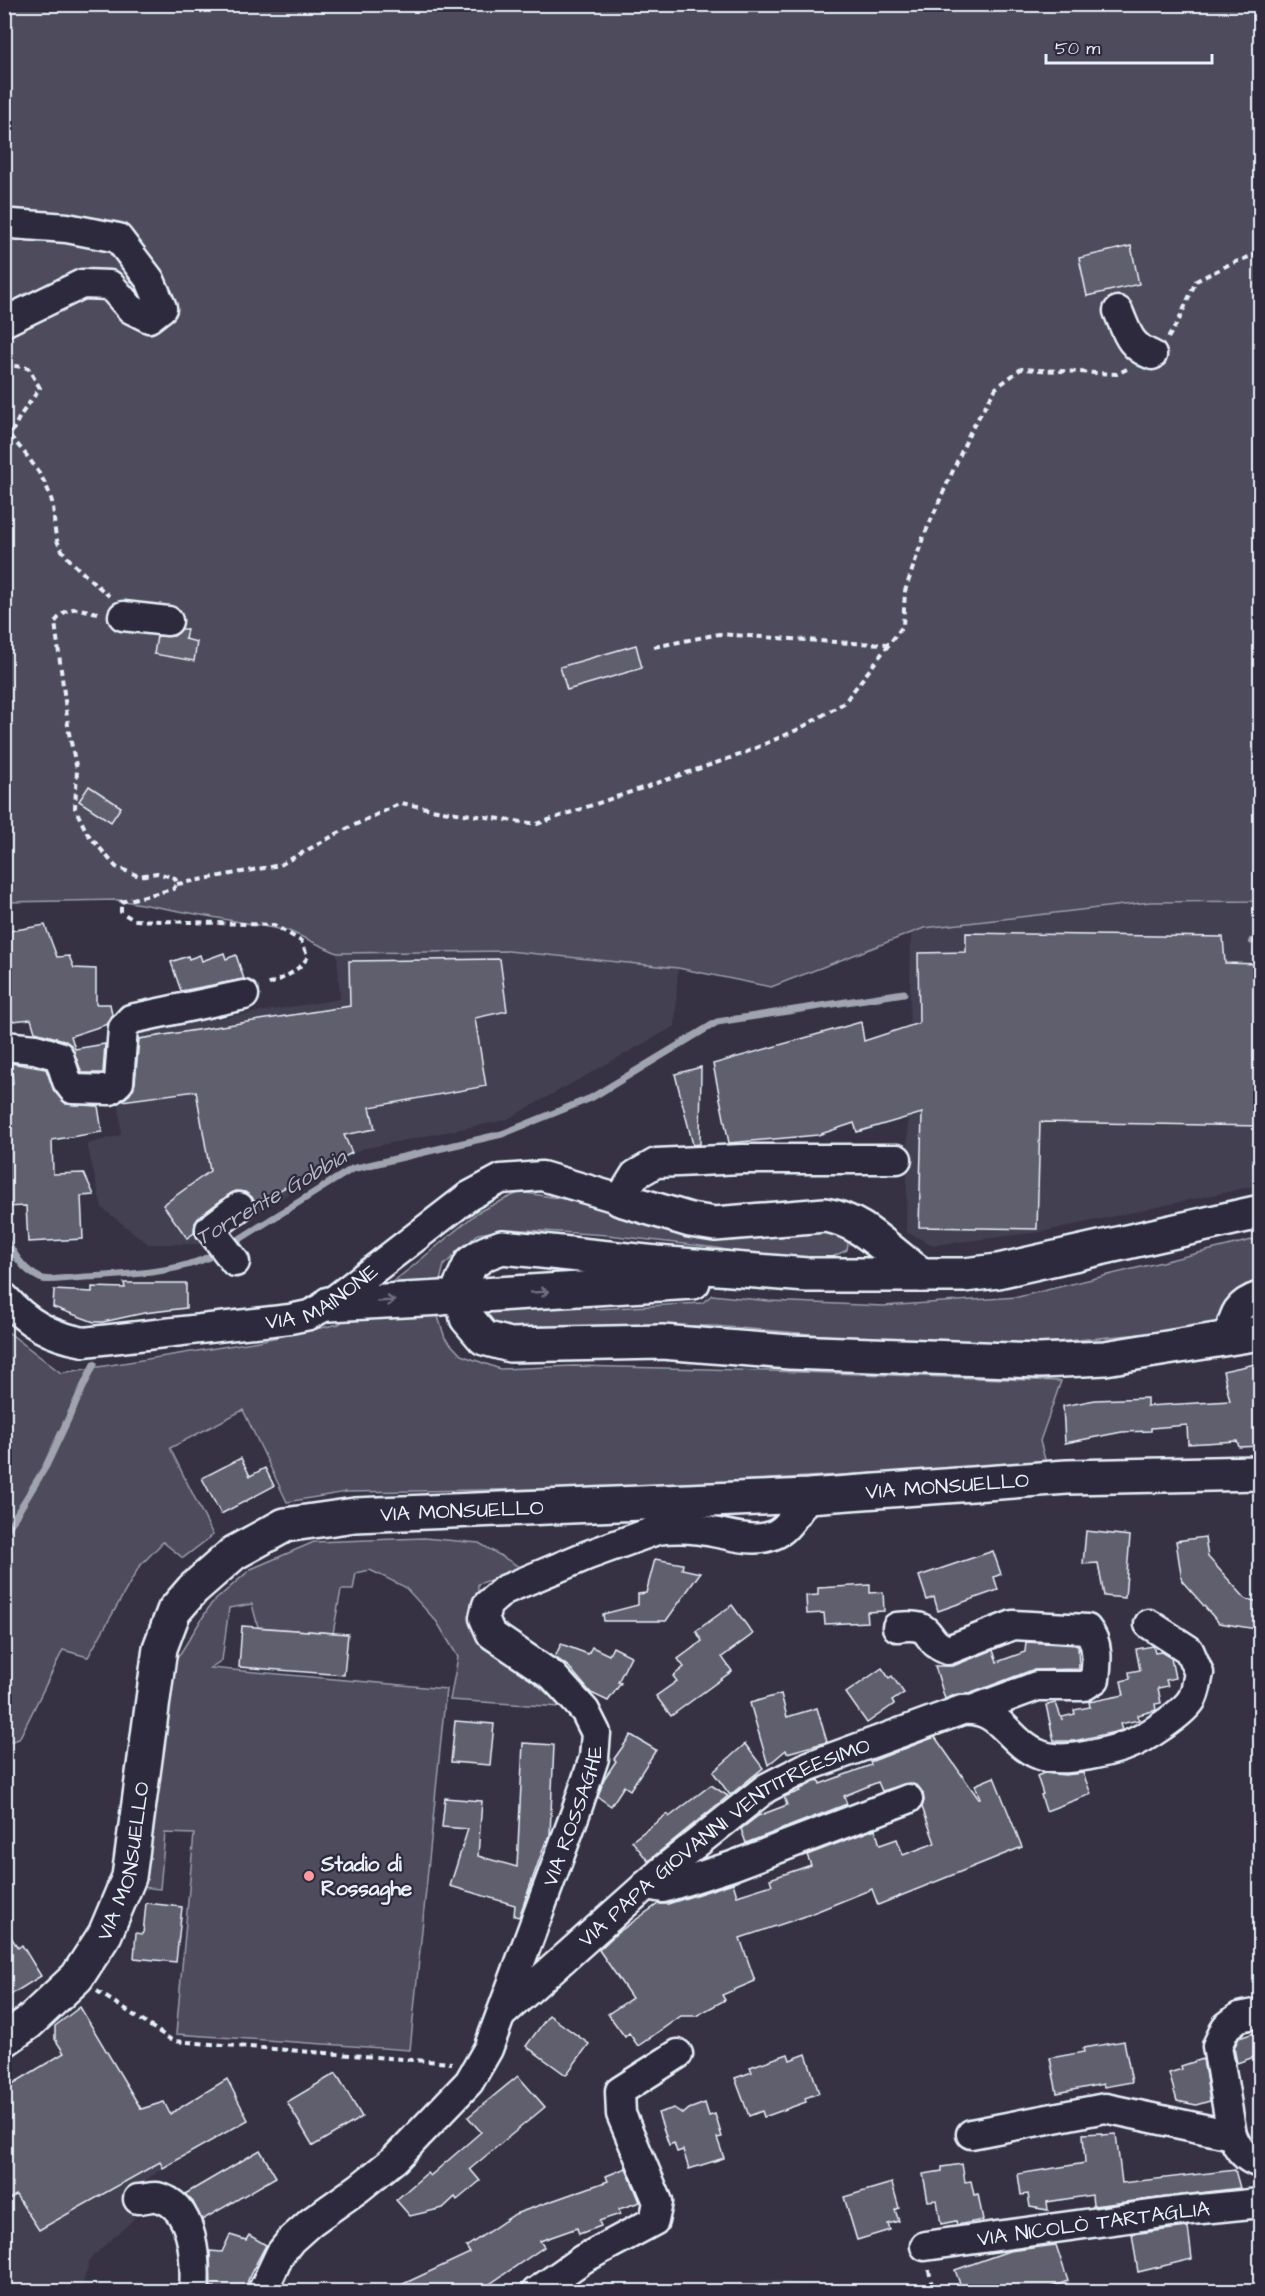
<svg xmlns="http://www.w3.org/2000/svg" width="1265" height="2296" viewBox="0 0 1265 2296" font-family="'Architects Daughter',sans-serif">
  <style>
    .built { fill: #433f51 }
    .green { fill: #4d4b5c; stroke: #9a9eaa; stroke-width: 1.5 }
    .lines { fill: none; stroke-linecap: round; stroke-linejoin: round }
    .stream { stroke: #a0a4af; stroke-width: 7 }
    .building { fill: #605e6e; stroke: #e8f1f8; stroke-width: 1.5 }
    .minor-casing { stroke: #e8f1f8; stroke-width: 33 }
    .major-casing { stroke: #e8f1f8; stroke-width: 38 }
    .path { stroke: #e8f1f8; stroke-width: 4; stroke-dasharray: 6 4.5; stroke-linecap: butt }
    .minor { stroke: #2f2a3d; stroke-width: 28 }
    .major { stroke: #2f2a3d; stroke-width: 33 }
    .oneway { stroke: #70707e }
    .poi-dot { fill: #ff9aa2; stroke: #2f2a3d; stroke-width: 2 }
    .labels { text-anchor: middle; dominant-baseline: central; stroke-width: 4.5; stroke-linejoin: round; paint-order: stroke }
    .street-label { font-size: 21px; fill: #e8f1f8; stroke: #2f2a3d }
    .poi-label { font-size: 21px; font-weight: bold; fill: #e8f1f8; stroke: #2f2a3d; text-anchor: start }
    .water-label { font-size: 22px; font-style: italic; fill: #b2b7c2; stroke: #2f2a3d }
  </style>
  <rect width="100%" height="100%" fill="#363244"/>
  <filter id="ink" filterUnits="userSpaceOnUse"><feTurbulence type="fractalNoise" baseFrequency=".0167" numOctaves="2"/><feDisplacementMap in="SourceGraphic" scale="12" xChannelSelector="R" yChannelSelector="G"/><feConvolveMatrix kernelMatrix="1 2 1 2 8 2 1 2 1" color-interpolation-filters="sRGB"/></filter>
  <g filter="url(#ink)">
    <!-- built -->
    <g class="built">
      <path d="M 1252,901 L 1252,949 L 1260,949 L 1260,1185 L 1041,1232 L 933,1245 L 906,1232 L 911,933 L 924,928 L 1150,902 Z"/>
      <path d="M 508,951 L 678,968 L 675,1026 L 506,1120 L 361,1149 L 207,1244 L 148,1244 L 102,1208 L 87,1144 L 121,1135 L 116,1050 L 118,1034 L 340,999 L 337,953 Z"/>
      <path d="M 96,2034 L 141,2109 L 164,2102 L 170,2113 L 227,2079 L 248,2120 L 163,2168 L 125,2195 L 134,2219 L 90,2259 L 81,2291 L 5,2291 L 4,2264 L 11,2251 L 4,2238 L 5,2089 Z"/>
      <path d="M 772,2280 L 816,2285 L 817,2291 L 626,2291 Z"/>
    </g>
    <!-- green -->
    <g class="green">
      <path d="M 5,5 L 1260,5 L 1260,901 L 1150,902 L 924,928 L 771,987 L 678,968 L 508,951 L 337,953 L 289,931 L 119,900 L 5,902 Z"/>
      <path d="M 520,1192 L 589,1203 L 717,1237 L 781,1237 L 823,1227 L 849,1237 L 847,1250 L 828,1259 L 782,1262 L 717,1248 L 608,1235 L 509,1229 L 478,1234 L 444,1265 L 434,1304 L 445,1338 L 461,1355 L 500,1369 L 574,1366 L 708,1369 L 1061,1381 L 1040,1441 L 1046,1463 L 617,1488 L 346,1492 L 287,1502 L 243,1410 L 170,1448 L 213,1535 L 183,1558 L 163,1542 L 139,1567 L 88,1657 L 63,1650 L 19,1739 L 5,1743 L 4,1329 L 61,1373 L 259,1341 L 339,1324 L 413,1266 L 478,1212 Z"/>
      <path d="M 1260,1238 L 1260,1288 L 1224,1322 L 1151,1333 L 1014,1346 L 881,1340 L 715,1326 L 649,1326 L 545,1331 L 544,1326 L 496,1327 L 484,1311 L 489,1288 L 512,1275 L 586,1282 L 596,1309 L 702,1303 L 712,1295 L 769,1301 L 883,1306 L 1018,1297 Z"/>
      <path d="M 424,1538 L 479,1543 L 523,1569 L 478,1584 L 477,1614 L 499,1651 L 562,1707 L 450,1700 L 458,1657 L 437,1622 L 405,1587 L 370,1570 L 356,1573 L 353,1590 L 341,1590 L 333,1633 L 258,1627 L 252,1604 L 229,1608 L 222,1660 L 210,1668 L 446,1689 L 410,2050 L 176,2034 L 194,1834 L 165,1833 L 160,1889 L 141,1887 L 173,1665 L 211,1604 L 251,1569 L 314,1542 Z"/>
    </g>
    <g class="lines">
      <!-- stream -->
      <g class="stream">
        <path d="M 1252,941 L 1260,940"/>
        <path d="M 4,1237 C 14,1253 22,1270 40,1278 C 48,1282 63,1278 72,1278 C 116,1275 182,1275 220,1251"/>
        <path d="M 230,1245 L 352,1169 L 502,1134 L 591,1098 L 717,1022 L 904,993"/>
        <path d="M 4,1535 L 46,1466 L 94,1364"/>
      </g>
    </g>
    <!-- building -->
    <g class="building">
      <path d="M 1131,246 L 1139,284 L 1087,296 L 1079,258 Z"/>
      <path d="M 182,629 L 187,629 L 185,639 L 197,642 L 194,661 L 154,654 L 157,636 L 174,636 Z"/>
      <path d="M 636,645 L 642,668 L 567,690 L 560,667 Z"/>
      <path d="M 89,786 L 121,807 L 111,822 L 79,801 Z"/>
      <path d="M 45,925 L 57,957 L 69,956 L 74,968 L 96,969 L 96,1004 L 110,1004 L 112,1015 L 108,1024 L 71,1036 L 75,1049 L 105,1044 L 103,1073 L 82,1073 L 71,1045 L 64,1040 L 35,1032 L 31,1019 L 4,1022 L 4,932 Z"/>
      <path d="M 966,933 L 1223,937 L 1225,963 L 1260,964 L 1260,1126 L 1040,1122 L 1037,1229 L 919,1227 L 922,1113 L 857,1132 L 854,1123 L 818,1135 L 729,1143 L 713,1064 L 861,1022 L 864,1041 L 919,1023 L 918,953 L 966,952 Z"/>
      <path d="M 224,953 L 226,959 L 236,955 L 244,979 L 181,991 L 171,962 L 188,956 L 189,959 L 200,955 L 202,961 Z"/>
      <path d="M 500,959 L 507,1011 L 475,1018 L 486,1086 L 370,1107 L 375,1129 L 344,1135 L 352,1153 L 255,1203 L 252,1197 L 245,1192 L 236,1191 L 230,1194 L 200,1216 L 195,1223 L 194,1233 L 187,1238 L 163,1205 L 210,1171 L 196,1091 L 122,1101 L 130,1094 L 135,1083 L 139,1039 L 350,1006 L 349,961 Z"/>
      <path d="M 11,1063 L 46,1069 L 54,1091 L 66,1104 L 98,1106 L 102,1132 L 52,1140 L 53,1174 L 84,1173 L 94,1195 L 81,1196 L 83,1239 L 28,1242 L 26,1206 L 4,1207 L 4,1085 L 13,1084 Z"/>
      <path d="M 701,1067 L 700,1144 L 693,1145 L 675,1074 Z"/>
      <path d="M 124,1283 L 186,1283 L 186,1308 L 144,1313 L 103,1322 L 94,1322 L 53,1307 L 54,1290 L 92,1292 L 92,1287 L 125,1288 Z"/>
      <path d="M 1260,1363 L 1260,1446 L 1239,1447 L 1237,1441 L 1188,1444 L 1187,1425 L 1151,1428 L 1151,1431 L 1122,1432 L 1065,1443 L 1063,1406 L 1095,1400 L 1147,1398 L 1147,1406 L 1230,1401 L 1223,1371 Z"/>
      <path d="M 241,1458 L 250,1476 L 265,1468 L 274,1486 L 221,1514 L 202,1478 Z"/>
      <path d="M 1086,1531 L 1130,1536 L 1125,1598 L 1104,1596 L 1098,1563 L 1083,1564 Z"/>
      <path d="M 1205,1537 L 1208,1557 L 1246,1599 L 1260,1602 L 1256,1629 L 1219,1623 L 1182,1581 L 1176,1541 Z"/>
      <path d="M 993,1551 L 1001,1574 L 994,1577 L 998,1590 L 938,1611 L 934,1597 L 927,1600 L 919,1576 Z"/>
      <path d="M 655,1559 L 683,1564 L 682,1569 L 700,1573 L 666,1621 L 604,1621 L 603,1614 L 638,1605 L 638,1594 L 646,1593 Z"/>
      <path d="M 870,1585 L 870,1593 L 883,1592 L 884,1611 L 867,1612 L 868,1622 L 825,1624 L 824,1613 L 807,1614 L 806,1596 L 818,1595 L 818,1588 Z"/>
      <path d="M 732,1605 L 753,1634 L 722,1657 L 732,1671 L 671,1716 L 656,1696 L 677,1681 L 673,1676 L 684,1667 L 678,1659 L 702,1641 L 696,1631 Z"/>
      <path d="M 242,1626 L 348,1634 L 344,1675 L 239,1667 Z"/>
      <path d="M 1026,1642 L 1078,1645 L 1079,1669 L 1032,1670 L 969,1694 L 957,1694 L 945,1699 L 935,1666 L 953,1666 L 993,1650 L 997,1662 L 1025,1652 Z"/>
      <path d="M 561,1644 L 588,1654 L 592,1647 L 609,1655 L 613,1647 L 631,1656 L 618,1682 L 621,1683 L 608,1701 L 591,1693 L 569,1667 L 555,1657 Z"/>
      <path d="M 1153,1646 L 1155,1653 L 1161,1652 L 1171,1658 L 1175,1678 L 1166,1680 L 1168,1686 L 1158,1688 L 1161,1703 L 1155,1704 L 1156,1710 L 1138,1715 L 1139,1720 L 1120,1724 L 1122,1730 L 1115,1732 L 1074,1741 L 1054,1741 L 1046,1705 L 1056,1703 L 1062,1720 L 1062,1717 L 1075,1714 L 1074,1710 L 1090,1707 L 1089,1702 L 1124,1695 L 1121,1681 L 1130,1679 L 1129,1672 L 1140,1670 L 1136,1649 Z"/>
      <path d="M 882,1668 L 889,1678 L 892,1676 L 904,1693 L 892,1701 L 894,1704 L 867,1723 L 846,1693 Z"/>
      <path d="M 781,1694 L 787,1717 L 817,1708 L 827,1742 L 787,1753 L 786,1750 L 768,1765 L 750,1703 Z"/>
      <path d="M 455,1721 L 494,1724 L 490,1765 L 451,1762 Z"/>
      <path d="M 631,1735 L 656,1750 L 630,1790 L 624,1786 L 611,1806 L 598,1797 L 604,1779 L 616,1761 L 614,1759 Z"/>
      <path d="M 935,1737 L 978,1798 L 980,1798 L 975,1785 L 994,1777 L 1022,1847 L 878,1905 L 872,1889 L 803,1917 L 740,1938 L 755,1981 L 722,1995 L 725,2000 L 696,2016 L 681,2016 L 638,2046 L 629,2033 L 625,2037 L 608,2014 L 632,1998 L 599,1950 L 616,1934 L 658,1904 L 668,1904 L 733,1883 L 737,1896 L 772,1885 L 770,1879 L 811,1865 L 807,1855 L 875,1829 L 880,1845 L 897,1839 L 903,1855 L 935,1843 L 922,1807 L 924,1801 L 923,1793 L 918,1786 L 910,1783 L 882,1791 L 878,1782 L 844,1796 L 847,1804 L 746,1843 L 741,1829 L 758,1816 L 787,1805 L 784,1797 L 800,1791 L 799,1790 L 816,1781 L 819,1780 L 820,1784 L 871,1765 L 870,1762 Z"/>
      <path d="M 523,1743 L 554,1745 L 550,1835 L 548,1841 L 546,1841 L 519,1917 L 514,1916 L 515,1905 L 450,1886 L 468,1829 L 442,1827 L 445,1798 L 482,1801 L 478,1856 L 517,1867 Z"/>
      <path d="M 745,1744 L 763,1768 L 730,1795 L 713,1772 Z"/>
      <path d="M 1044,1773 L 1065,1775 L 1083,1773 L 1091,1794 L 1046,1811 L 1041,1795 L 1043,1794 L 1037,1776 Z"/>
      <path d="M 711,1785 L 728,1796 L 648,1861 L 632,1841 L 667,1814 L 669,1817 Z"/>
      <path d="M 146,1903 L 182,1907 L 176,1962 L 134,1958 L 136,1933 L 143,1934 Z"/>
      <path d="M 4,1926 L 18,1948 L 22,1945 L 41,1976 L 4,1999 Z"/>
      <path d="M 80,2007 L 141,2109 L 164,2102 L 170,2114 L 227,2079 L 248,2120 L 163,2168 L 160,2162 L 39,2230 L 16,2195 L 4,2202 L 4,2089 L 64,2053 L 55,2039 L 55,2026 Z"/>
      <path d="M 549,2015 L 589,2044 L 566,2075 L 526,2046 Z"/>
      <path d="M 1260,2031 L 1260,2055 L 1237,2063 L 1234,2048 L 1239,2038 Z"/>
      <path d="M 1124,2041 L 1132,2082 L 1104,2087 L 1103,2084 L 1057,2093 L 1050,2058 L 1084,2052 L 1083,2048 Z"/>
      <path d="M 788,2054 L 790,2060 L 806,2054 L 819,2093 L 805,2098 L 806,2102 L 764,2117 L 762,2111 L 749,2116 L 735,2078 L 752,2072 L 750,2067 Z"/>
      <path d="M 1203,2059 L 1210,2101 L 1196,2105 L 1177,2101 L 1169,2073 L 1182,2069 L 1181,2066 Z"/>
      <path d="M 336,2073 L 362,2117 L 313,2146 L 287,2102 Z"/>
      <path d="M 518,2076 L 545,2107 L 470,2169 L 480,2181 L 457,2200 L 455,2197 L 443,2208 L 410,2216 L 396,2200 L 427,2173 L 430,2176 L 481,2132 L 468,2117 Z"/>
      <path d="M 705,2103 L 709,2116 L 715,2114 L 722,2137 L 717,2138 L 724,2158 L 689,2169 L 683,2150 L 677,2152 L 674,2143 L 669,2145 L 658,2113 L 674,2108 L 683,2114 L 689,2109 Z"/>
      <path d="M 1102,2133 L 1102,2135 L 1116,2134 L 1122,2183 L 1235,2170 L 1240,2188 L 1093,2206 L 1092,2195 L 1047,2202 L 1048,2210 L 1030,2207 L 1028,2194 L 1021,2195 L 1018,2174 L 1085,2163 L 1083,2134 Z"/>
      <path d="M 260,2150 L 276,2177 L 202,2220 L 193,2202 L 185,2194 Z"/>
      <path d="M 962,2164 L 965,2182 L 971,2181 L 974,2195 L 978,2194 L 983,2220 L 957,2225 L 956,2221 L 941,2224 L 937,2200 L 928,2201 L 923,2174 L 942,2171 L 942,2167 Z"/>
      <path d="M 626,2168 L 640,2202 L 619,2209 L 620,2214 L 599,2221 L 601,2226 L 579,2234 L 577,2228 L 540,2241 L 544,2247 L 478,2292 L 386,2292 L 470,2253 L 466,2247 L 515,2214 L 608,2181 L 606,2176 Z"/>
      <path d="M 892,2183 L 899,2208 L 895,2210 L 899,2221 L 888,2224 L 890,2230 L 857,2240 L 844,2197 Z"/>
      <path d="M 1188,2227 L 1192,2259 L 1138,2272 L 1132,2234 Z"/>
      <path d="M 230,2235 L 246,2240 L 249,2235 L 266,2245 L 250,2275 L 244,2292 L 215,2292 L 215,2287 L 211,2287 L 210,2251 L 222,2252 Z"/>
      <path d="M 1056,2245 L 1068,2281 L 1037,2292 L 1027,2292 L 1026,2287 L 1012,2292 L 963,2292 L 955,2270 L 1009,2251 Z"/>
    </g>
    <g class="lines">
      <!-- minor casing -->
      <g class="minor-casing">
        <g id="minor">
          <path d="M 1118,311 C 1127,332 1129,346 1152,355"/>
          <path d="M 4,322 L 82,284 L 110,285 L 131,309 L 149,318 L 162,308 L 150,280 L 118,238 L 67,228 L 12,224"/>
          <path d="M 123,616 L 168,621"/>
          <path d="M 4,1046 L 35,1049 L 59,1056 L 67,1081 L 73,1089 L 110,1090 L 119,1082 L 123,1028 L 131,1019 L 244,995"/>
          <path d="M 235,1262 L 210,1229 L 239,1207"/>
          <path id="s1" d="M 4,1297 C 27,1323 50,1336 84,1342 L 290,1319 L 309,1315 L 329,1304 L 469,1196 L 501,1179 L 542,1176 L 620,1199 L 635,1175 L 656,1163 L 742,1159 L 897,1159"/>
          <path d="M 1228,1339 C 1234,1316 1235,1304 1260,1296"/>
          <path d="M 897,1627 C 938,1622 920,1640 948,1650 L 1013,1625 L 1087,1629 C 1099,1643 1097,1661 1095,1679 L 1084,1686 L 1037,1686 L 975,1709"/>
          <path d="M 646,1885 L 663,1888 L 732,1866 L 908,1799"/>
          <path id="s2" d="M 503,2013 L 663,1870 L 766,1788 L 809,1766 L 962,1710 C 1004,1706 1008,1748 1047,1757 C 1067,1762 1108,1752 1128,1745 C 1144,1739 1183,1714 1192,1699 C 1196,1692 1197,1681 1199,1673 L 1189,1650 L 1149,1624"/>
          <path d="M 971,2134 L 1105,2108 L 1232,2135 C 1238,2149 1245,2159 1260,2163"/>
          <path d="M 1232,2135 L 1217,2046 L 1226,2027 L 1239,2017 L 1260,2013"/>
          <path d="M 138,2199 C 144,2199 152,2196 157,2197 C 195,2205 196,2262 194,2292"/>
          <path id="s3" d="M 925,2246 L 1172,2212 L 1260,2203"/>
          <path id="s4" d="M 262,2292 L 280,2254 L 291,2240 L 311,2222 L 359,2188 L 395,2159 L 469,2082 L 488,2049 L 578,1806 L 594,1758 L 596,1733 L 585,1711 L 553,1676 L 491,1634 L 484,1618 L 487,1605 L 504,1590 L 588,1555 L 657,1530 C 672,1528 686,1528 700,1530 C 724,1532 760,1548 782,1530 C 791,1523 801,1506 808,1496"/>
          <path d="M 536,2292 L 583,2259 L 654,2221 L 658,2202 L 621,2114 L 620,2091 L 678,2054"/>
        </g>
      </g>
      <!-- major casing -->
      <g class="major-casing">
        <g id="major">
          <path d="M 620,1199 L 690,1220 L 715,1224 L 825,1215 C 865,1221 889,1254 922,1275"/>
          <path d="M 1260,1212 L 998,1271 L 964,1275 L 807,1275 L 656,1263 L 502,1247 L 486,1253 L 471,1263 L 460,1287 L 467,1318 L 484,1338 L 510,1345 L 662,1342 L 789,1352 L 1040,1361 L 1105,1358 L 1260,1333"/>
          <path d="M 482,1295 L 693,1282"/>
          <path d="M 329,1304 L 442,1298"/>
          <path id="s5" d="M 4,2040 L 28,2023 L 77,1977 L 105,1934 L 129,1877 L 160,1648 L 174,1611 L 193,1589 L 234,1553 L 285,1525 L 355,1515 L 808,1496 L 1067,1477 L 1260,1473"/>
        </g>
      </g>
      <!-- path -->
      <g class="path">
        <path d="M 1168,338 L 1179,320 L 1196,281 L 1230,264 L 1260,253"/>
        <path d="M 4,364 L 28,368 L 40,388 L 20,416 L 10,436 C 27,455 49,481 53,507 C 55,520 53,534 60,547 C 70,564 94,582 109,596"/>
        <path d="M 98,613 C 77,609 70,603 55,622 L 69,733 L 77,770 L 75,808 L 87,833 L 116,867 L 139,876 L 157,873 L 175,878 L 177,884 L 173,889 L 121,902 L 121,912 L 134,920 L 274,925 L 301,941 L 308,957 C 297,972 284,978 267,985"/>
        <path d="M 654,647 L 719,634 L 850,643 L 889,644"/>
        <path d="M 177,884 L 280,865 L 342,831 L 401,803 L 442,811 L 537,824 L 742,754 L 799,729 L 844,703 L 903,626 L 905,591 L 923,538 L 971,430 L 996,388 L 1021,369 L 1117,374 L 1127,369"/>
        <path d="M 97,1991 L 173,2041 L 452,2063"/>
        <path d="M 929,2270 L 933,2292"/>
      </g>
      <!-- minor -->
      <use href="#minor" class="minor"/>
      <!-- major -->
      <use href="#major" class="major"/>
    </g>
    <!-- one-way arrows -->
    <defs><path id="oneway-shaft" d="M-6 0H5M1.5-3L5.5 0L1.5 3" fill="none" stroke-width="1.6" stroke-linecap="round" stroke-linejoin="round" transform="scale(1.5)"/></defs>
    <g class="oneway">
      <use href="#oneway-shaft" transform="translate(540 1292) rotate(-3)"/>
      <use href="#oneway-shaft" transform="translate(386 1301) rotate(-3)"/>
    </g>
  </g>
  <!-- markers -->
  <circle class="poi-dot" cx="309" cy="1876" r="6"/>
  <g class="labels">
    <!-- street labels -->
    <g class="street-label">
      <text stroke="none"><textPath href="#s1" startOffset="339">VIA MAINONE</textPath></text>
      <text stroke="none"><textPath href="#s5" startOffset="1286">VIA MONSUELLO</textPath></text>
      <text stroke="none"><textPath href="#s5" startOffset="800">VIA MONSUELLO</textPath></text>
      <text stroke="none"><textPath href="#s4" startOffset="585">VIA ROSSAGHE</textPath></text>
      <text stroke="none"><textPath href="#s2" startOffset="282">VIA PAPA GIOVANNI VENTITREESIMO</textPath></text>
      <text stroke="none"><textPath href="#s5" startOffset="224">VIA MONSUELLO</textPath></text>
      <text stroke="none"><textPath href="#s3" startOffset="170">VIA NICOLÒ TARTAGLIA</textPath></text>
    </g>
    <!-- poi labels -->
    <g class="poi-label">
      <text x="321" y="1864">Stadio di<tspan x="321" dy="24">Rossaghe</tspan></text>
    </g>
    <!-- water labels -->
    <g class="water-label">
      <text transform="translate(271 1198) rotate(-30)">Torrente Gobbia</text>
    </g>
  </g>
  <!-- margin -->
  <rect width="1265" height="2296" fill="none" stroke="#2f2a3d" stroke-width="24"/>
  <rect x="12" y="12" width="1241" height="2272" fill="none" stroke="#e8f1f8" stroke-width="2" filter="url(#ink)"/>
  <!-- scale -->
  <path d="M1046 54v9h166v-9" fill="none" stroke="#e8f1f8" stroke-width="3"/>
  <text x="1055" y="54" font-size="18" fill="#e8f1f8" stroke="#2f2a3d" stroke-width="4.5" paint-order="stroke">50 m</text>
</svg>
